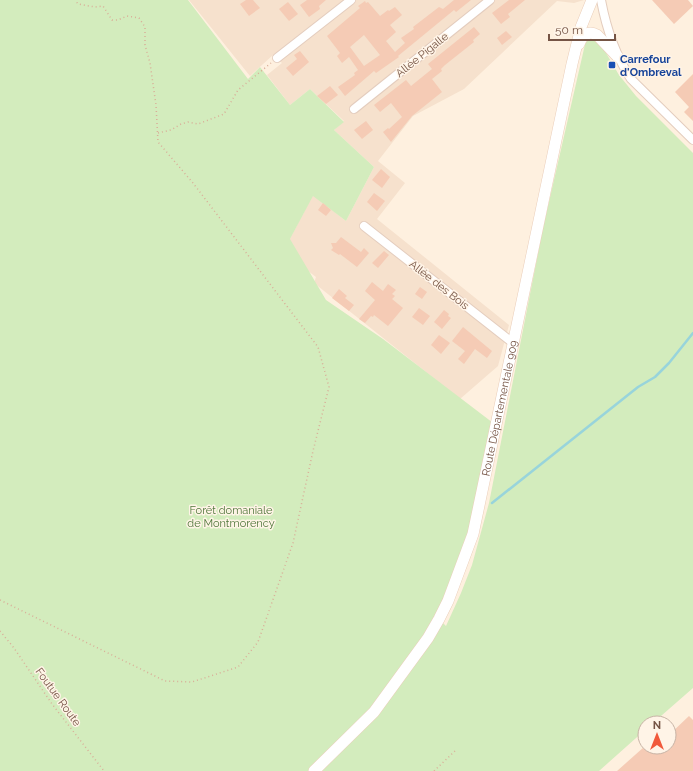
<svg xmlns="http://www.w3.org/2000/svg" width="693" height="771" viewBox="0 0 693 771" font-family="Raleway,sans-serif">
  <style>
    .residential { fill: #f6e1cd }
    .green { fill: #d3ecbd }
    .lines { fill: none; stroke-linecap: round; stroke-linejoin: round }
    .stream { stroke: #98d4db; stroke-width: 2.5 }
    .building { fill: #f5cbb5; fill-rule: evenodd }
    .street-casing { stroke: #e4cdbe; stroke-width: 10 }
    .secondary-casing { stroke: #eaceba; stroke-width: 12 }
    .path { stroke: #d9ae98; stroke-width: 1.5; stroke-dasharray: 1 3; stroke-linecap: butt }
    .street { stroke: #fff; stroke-width: 8 }
    .secondary { stroke: #fff; stroke-width: 11 }
    .transit-dot { fill: #1a4fb4; stroke: #fff4e7; stroke-width: 1.5 }
    .labels { text-anchor: middle; dominant-baseline: central; stroke-width: 3; stroke-linejoin: round; paint-order: stroke }
    .street-label { font-size: 11px; fill: #755445; stroke: #fff4e7 }
    .transit-label { font-size: 11px; font-weight: bold; fill: #164399; stroke: #fff4e7; text-anchor: start }
    .park-label { font-size: 11px; fill: #4f763a; stroke: #fff4e7 }
  </style>
  <rect width="100%" height="100%" fill="#fef0df"/>
  <!-- residential -->
  <path class="residential" d="M 189,0 L 584,0 L 574,3 L 557,1 L 464,89 L 413,116 L 378,161 L 405,183 L 377,219 L 509,325 L 498,366 L 460,399 L 314,283 L 316,277 L 283,252 L 313,195 L 346,221 L 374,167 L 334,130 L 344,121 L 310,89 L 290,105 L 267,75 L 282,63 L 275,57 L 273,55 L 250,76 Z"/>
  <!-- green -->
  <path class="green" d="M 0,0 L 188,0 L 248,79 L 260,67 L 290,105 L 310,89 L 344,122 L 334,130 L 374,167 L 346,221 L 313,196 L 290,239 L 326,300 L 383,339 L 501,429 L 473,534 L 439,619 L 446,626 L 461,593 L 472,565 L 489,503 L 543,228 L 586,40 L 591,39 L 599,41 L 619,75 L 636,96 L 693,153 L 693,688 L 653,723 L 645,723 L 645,730 L 599,771 L 0,771 Z"/>
  <g class="lines">
    <!-- stream -->
    <path class="stream" d="M 492,503 L 638,387 L 655,377 L 669,363 L 693,333"/>
  </g>
  <!-- building -->
  <g class="building">
    <path d="M 246,0 L 253,0 L 260,8 L 249,16 L 240,4 Z"/>
    <path d="M 307,0 L 326,0 L 319,6 L 320,9 L 309,17 L 300,5 Z"/>
    <path d="M 454,0 L 471,0 L 456,12 L 454,10 L 398,56 L 399,57 L 376,73 L 374,71 L 345,96 L 338,87 L 355,75 L 354,73 L 358,70 L 349,57 L 342,63 L 337,56 L 340,53 L 327,36 L 360,8 L 358,6 L 365,1 L 366,3 L 368,2 L 380,16 L 388,10 L 389,11 L 395,7 L 402,15 L 390,25 L 396,32 L 386,41 L 395,52 L 405,43 L 401,38 L 414,29 L 413,27 L 439,7 L 443,9 ZM 364,35 L 380,55 L 364,66 L 350,47 Z"/>
    <path d="M 509,0 L 525,0 L 508,14 L 510,17 L 501,24 L 492,13 Z"/>
    <path d="M 652,0 L 688,0 L 693,6 L 674,24 Z"/>
    <path d="M 288,2 L 298,14 L 289,21 L 279,9 Z"/>
    <path d="M 474,27 L 480,34 L 473,40 L 474,42 L 445,65 L 441,69 L 442,71 L 432,79 L 442,92 L 412,116 L 391,142 L 383,132 L 388,128 L 389,129 L 402,117 L 391,103 L 380,112 L 374,105 L 406,80 L 411,86 L 432,69 L 428,64 Z"/>
    <path d="M 506,31 L 512,37 L 502,45 L 497,38 Z"/>
    <path d="M 300,51 L 309,62 L 293,76 L 286,68 L 297,59 L 294,55 Z"/>
    <path d="M 693,74 L 693,121 L 684,112 L 689,107 L 675,92 Z"/>
    <path d="M 330,86 L 338,95 L 326,104 L 317,96 Z"/>
    <path d="M 366,121 L 373,130 L 362,139 L 354,130 Z"/>
    <path d="M 381,169 L 390,177 L 382,188 L 372,180 Z"/>
    <path d="M 374,193 L 385,201 L 377,211 L 367,202 Z"/>
    <path d="M 323,203 L 331,210 L 326,216 L 318,210 Z"/>
    <path d="M 341,237 L 361,252 L 364,248 L 369,253 L 357,267 L 340,254 L 339,255 L 331,250 L 333,248 L 331,243 L 336,243 Z"/>
    <path d="M 384,251 L 389,255 L 378,268 L 372,263 Z"/>
    <path d="M 372,282 L 383,291 L 388,284 L 396,290 L 392,294 L 395,296 L 392,299 L 403,308 L 388,326 L 374,315 L 373,317 L 371,316 L 365,323 L 359,319 L 375,300 L 365,291 Z"/>
    <path d="M 420,287 L 427,292 L 422,299 L 415,294 Z"/>
    <path d="M 339,289 L 347,296 L 345,298 L 354,305 L 349,311 L 332,298 Z"/>
    <path d="M 419,308 L 430,316 L 423,325 L 412,317 Z"/>
    <path d="M 444,310 L 449,314 L 448,316 L 451,318 L 442,329 L 434,322 Z"/>
    <path d="M 463,327 L 492,351 L 487,358 L 475,349 L 464,364 L 458,359 L 465,351 L 452,341 Z"/>
    <path d="M 439,335 L 450,343 L 441,354 L 431,345 Z"/>
    <path d="M 689,716 L 693,720 L 693,771 L 617,771 L 644,747 L 669,747 L 669,735 Z"/>
  </g>
  <g class="lines">
    <!-- street casing -->
    <g class="street-casing">
      <g id="street">
        <path d="M 601,0 C 606,27 616,56 631,79 L 693,140"/>
        <path d="M 277,58 L 351,0"/>
        <path d="M 354,109 L 490,0"/>
        <path d="M 364,226 L 513,343"/>
      </g>
    </g>
    <!-- secondary casing -->
    <g class="secondary-casing">
      <g id="secondary">
        <path d="M 579,44 C 582,36 588,30 597,35 L 618,57"/>
        <path id="s1" d="M 314,771 L 374,712 L 428,638 L 439,619 L 448,601 L 473,534 L 572,64 L 581,27 L 592,0"/>
      </g>
    </g>
    <!-- path -->
    <g class="path">
      <path d="M 158,133 L 171,130 L 181,124 L 188,122 L 198,124 L 224,114 L 238,90 L 271,63"/>
      <path d="M 0,600 L 165,681 L 192,682 L 238,667 L 258,642 L 293,543 L 313,451 L 329,387 L 318,347 L 193,183 L 158,142 L 156,105 L 150,63 L 145,45 L 145,27 L 139,18 L 127,16 L 118,20 L 112,20 L 103,6 L 95,7 L 78,4 L 75,0"/>
      <path d="M 0,631 L 14,648 L 52,704 L 104,771"/>
      <path d="M 434,771 L 457,749"/>
    </g>
    <!-- street -->
    <use href="#street" class="street"/>
    <!-- secondary -->
    <use href="#secondary" class="secondary"/>
  </g>
  <!-- markers -->
  <rect class="transit-dot" x="608" y="61" width="8" height="8" rx="2"/>
  <g class="labels">
    <!-- street labels -->
    <g class="street-label">
      <text transform="translate(422 55) rotate(-39)">Allée Pigalle</text>
      <text transform="translate(439 285) rotate(38)">Allée des Bois</text>
      <text stroke="none"><textPath href="#s1" startOffset="418">Route Départementale 909</textPath></text>
      <text transform="translate(58 697) rotate(54)">Foutue Route</text>
    </g>
    <!-- transit labels -->
    <g class="transit-label">
      <text x="620" y="59">Carrefour<tspan x="620" dy="13">d'Ombreval</tspan></text>
    </g>
    <!-- park labels -->
    <g class="park-label">
      <text x="231" y="510">Forêt domaniale<tspan x="231" dy="13">de Montmorency</tspan></text>
    </g>
  </g>
  <!-- north arrow -->
  <g transform="translate(657 735)"><circle r="19" fill="#fff4e7" stroke="#c8b4a6"/>
  <path d="M0-3L7 15L0 10L-7 15Z" fill="#f1593b"/>
  <text y="-6" font-size="11" font-weight="bold" text-anchor="middle" fill="#755445">N</text>
  </g>
  <!-- scale -->
  <path d="M549 34v6h66v-6" fill="none" stroke="#755445" stroke-width="2"/>
  <text x="555" y="34" font-size="12" fill="#755445" stroke="#fff4e7" stroke-width="3" paint-order="stroke">50 m</text>
</svg>
